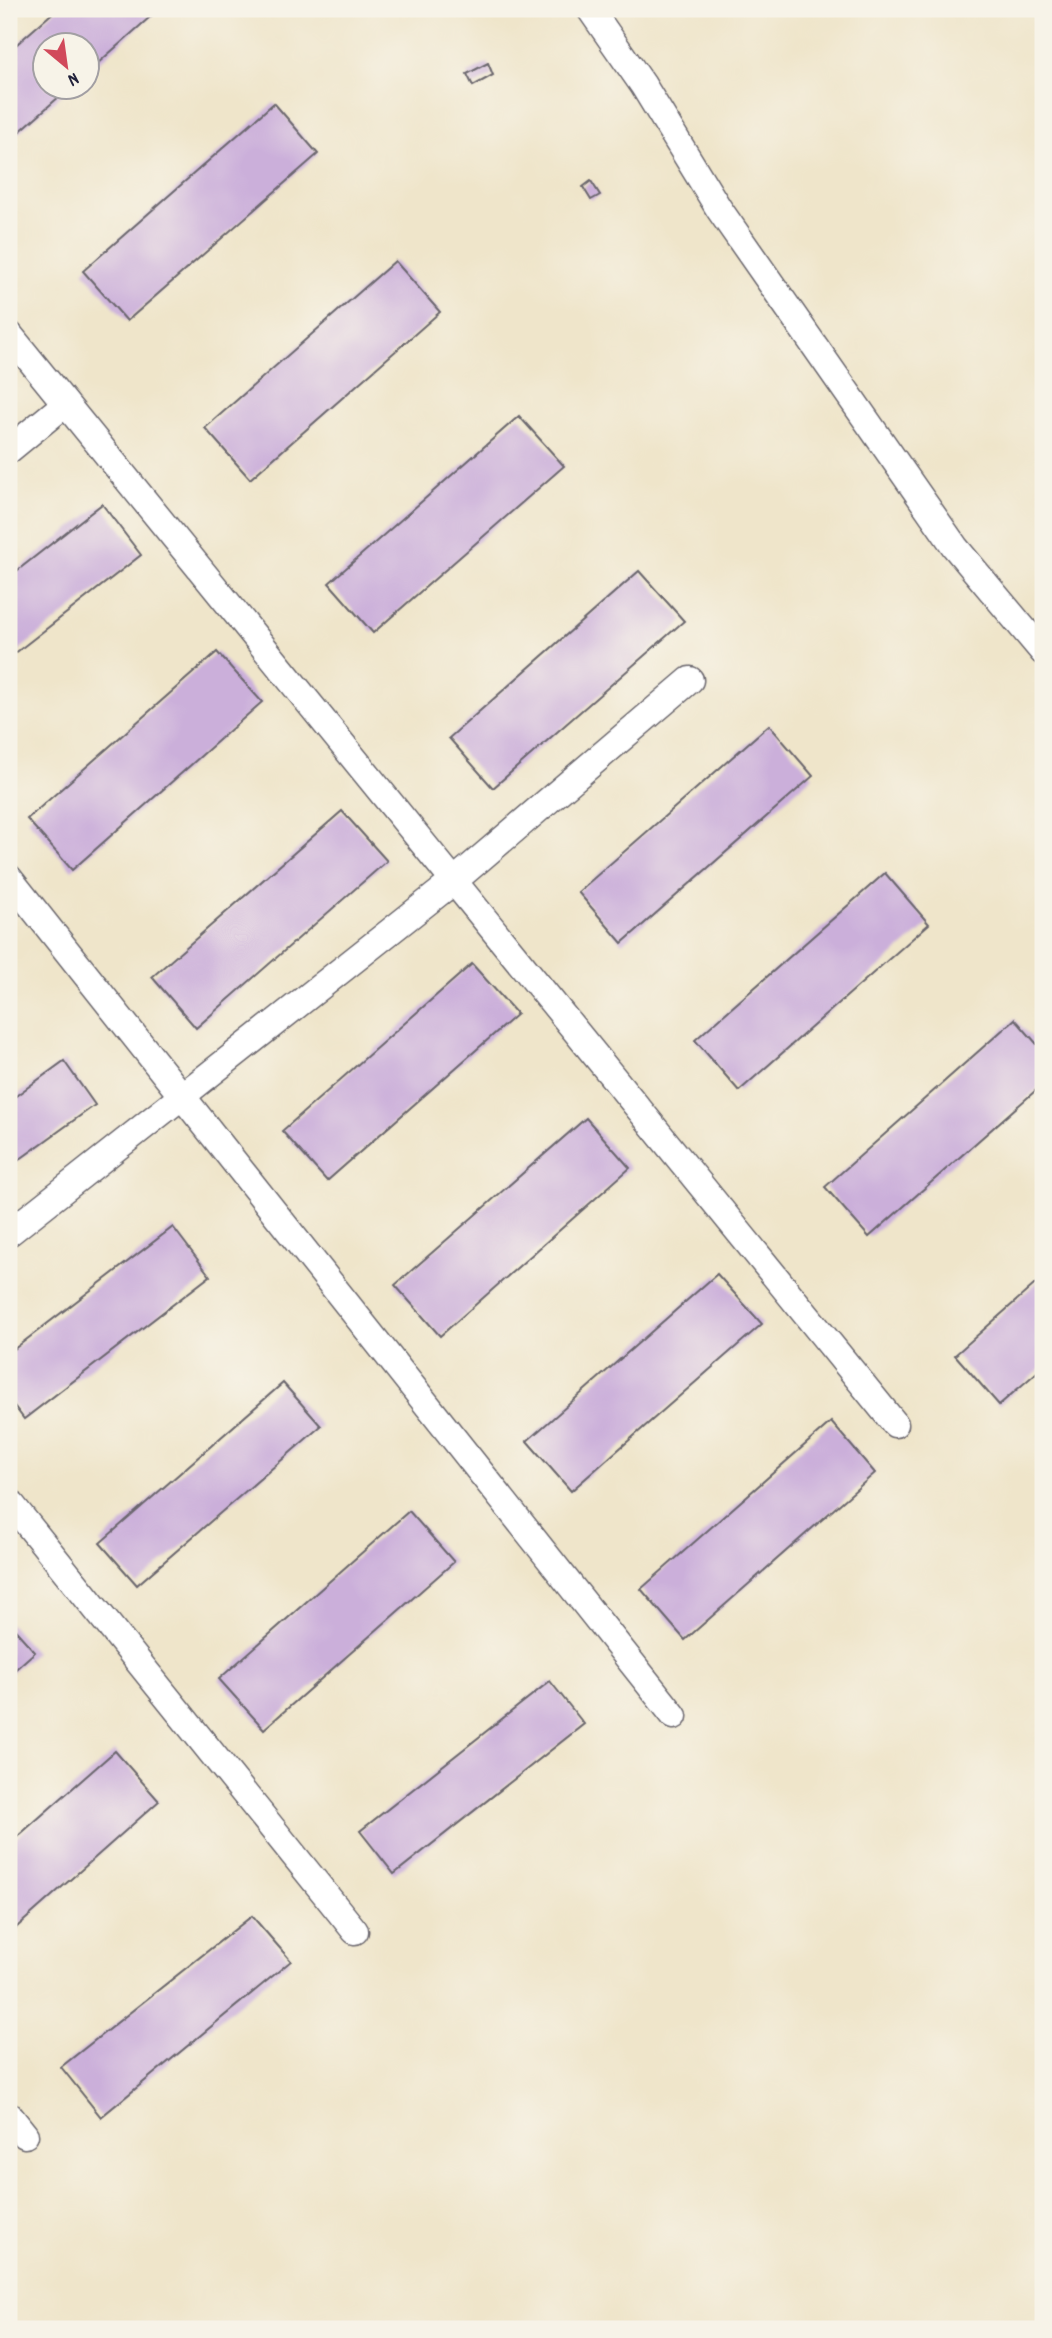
<svg xmlns="http://www.w3.org/2000/svg" width="1052" height="2338" viewBox="0 0 1052 2338" font-family="Dekko,sans-serif">
  <style>
    .building { fill: #cbafda }
    .lines { fill: none; stroke-linecap: round; stroke-linejoin: round }
    .minor-casing { stroke: #6a666d; stroke-width: 29 }
    .minor { stroke: #fff; stroke-width: 26 }
  </style>
  <rect width="100%" height="100%" fill="#f7f3e8"/>
  <filter id="ink" filterUnits="userSpaceOnUse"><feTurbulence type="fractalNoise" baseFrequency=".0143" numOctaves="2"/><feDisplacementMap in="SourceGraphic" scale="14" xChannelSelector="R" yChannelSelector="G"/><feConvolveMatrix kernelMatrix="1 2 1 2 8 2 1 2 1" color-interpolation-filters="sRGB"/></filter>
  <filter id="wash" filterUnits="userSpaceOnUse"><feTurbulence type="fractalNoise" baseFrequency=".00686" numOctaves="4" result="noise"/><feDisplacementMap in="SourceGraphic" scale="28" xChannelSelector="R" yChannelSelector="G"/><feGaussianBlur stdDeviation="1.57" result="paint"/><feColorMatrix in="noise" values="0 0 0 0 0 0 0 0 0 0 0 0 0 0 0 0 0 1.4 0 .05"/><feComposite in="paint" operator="in"/></filter>
  <g filter="url(#wash)">
    <rect width="100%" height="100%" fill="#efe5ca"/>
    <g id="blocks">
      <!-- building -->
      <g class="building">
        <path d="M 57,9 L 159,9 L 88,72 L 88,46 L 46,46 L 46,88 L 69,88 L 9,141 L 9,51 Z"/>
        <path d="M 488,63 L 493,75 L 473,86 L 467,74 Z"/>
        <path d="M 274,103 L 318,154 L 127,321 L 83,271 Z"/>
        <path d="M 591,181 L 600,195 L 591,200 L 583,187 Z"/>
        <path d="M 395,261 L 440,312 L 250,479 L 205,428 Z"/>
        <path d="M 519,416 L 564,466 L 373,633 L 329,583 Z"/>
        <path d="M 102,504 L 141,555 L 9,658 L 9,577 Z"/>
        <path d="M 639,571 L 684,621 L 493,788 L 449,738 Z"/>
        <path d="M 217,652 L 262,702 L 72,870 L 27,819 Z"/>
        <path d="M 769,725 L 813,776 L 622,943 L 578,892 Z"/>
        <path d="M 342,811 L 387,861 L 196,1028 L 152,977 Z"/>
        <path d="M 885,873 L 929,924 L 739,1091 L 695,1040 Z"/>
        <path d="M 472,964 L 517,1014 L 327,1181 L 282,1131 Z"/>
        <path d="M 1015,1019 L 1043,1051 L 1043,1084 L 869,1237 L 825,1187 Z"/>
        <path d="M 64,1061 L 95,1105 L 9,1167 L 9,1101 Z"/>
        <path d="M 586,1118 L 630,1168 L 440,1336 L 395,1285 Z"/>
        <path d="M 173,1227 L 210,1276 L 24,1419 L 9,1399 L 9,1353 Z"/>
        <path d="M 717,1274 L 762,1324 L 571,1491 L 527,1441 Z"/>
        <path d="M 1043,1277 L 1043,1367 L 999,1405 L 955,1355 Z"/>
        <path d="M 283,1383 L 321,1426 L 137,1585 L 100,1543 Z"/>
        <path d="M 831,1422 L 875,1473 L 685,1640 L 641,1589 Z"/>
        <path d="M 409,1511 L 454,1562 L 264,1729 L 219,1679 Z"/>
        <path d="M 9,1623 L 35,1652 L 9,1675 Z"/>
        <path d="M 550,1681 L 584,1724 L 394,1874 L 360,1831 Z"/>
        <path d="M 115,1751 L 159,1801 L 9,1934 L 9,1844 Z"/>
        <path d="M 252,1916 L 291,1961 L 101,2117 L 61,2067 Z"/>
      </g>
    </g>
  </g>
  <g filter="url(#ink)">
    <use href="#blocks" fill-opacity="0" stroke="#6a666d" stroke-width="2"/>
    <g class="lines">
      <!-- minor casing -->
      <g class="minor-casing">
        <g id="minor">
          <path d="M 590,9 L 643,85 L 719,209 L 955,547 L 1043,652"/>
          <path d="M 9,334 L 895,1424"/>
          <path d="M 9,450 L 65,404"/>
          <path d="M 9,878 L 674,1716"/>
          <path d="M 9,1233 L 454,881 L 690,680"/>
          <path d="M 9,1501 L 355,1931"/>
          <path d="M 9,2115 L 25,2135"/>
        </g>
      </g>
      <!-- minor -->
      <use href="#minor" class="minor"/>
    </g>
  </g>
  <!-- margin -->
  <rect width="1052" height="2338" fill="none" stroke="#f7f3e8" stroke-width="35"/>
  <!-- north arrow -->
  <g transform="translate(66 66) rotate(151)"><circle r="33" fill="#f7f3e8" stroke="#a29fa3" stroke-width="2"/>
  <path d="M0-5L12 26L0 18L-12 26Z" fill="#d1495b"/>
  <text y="-10" font-size="19" font-weight="bold" text-anchor="middle" fill="#22223b">N</text>
  </g>
</svg>
